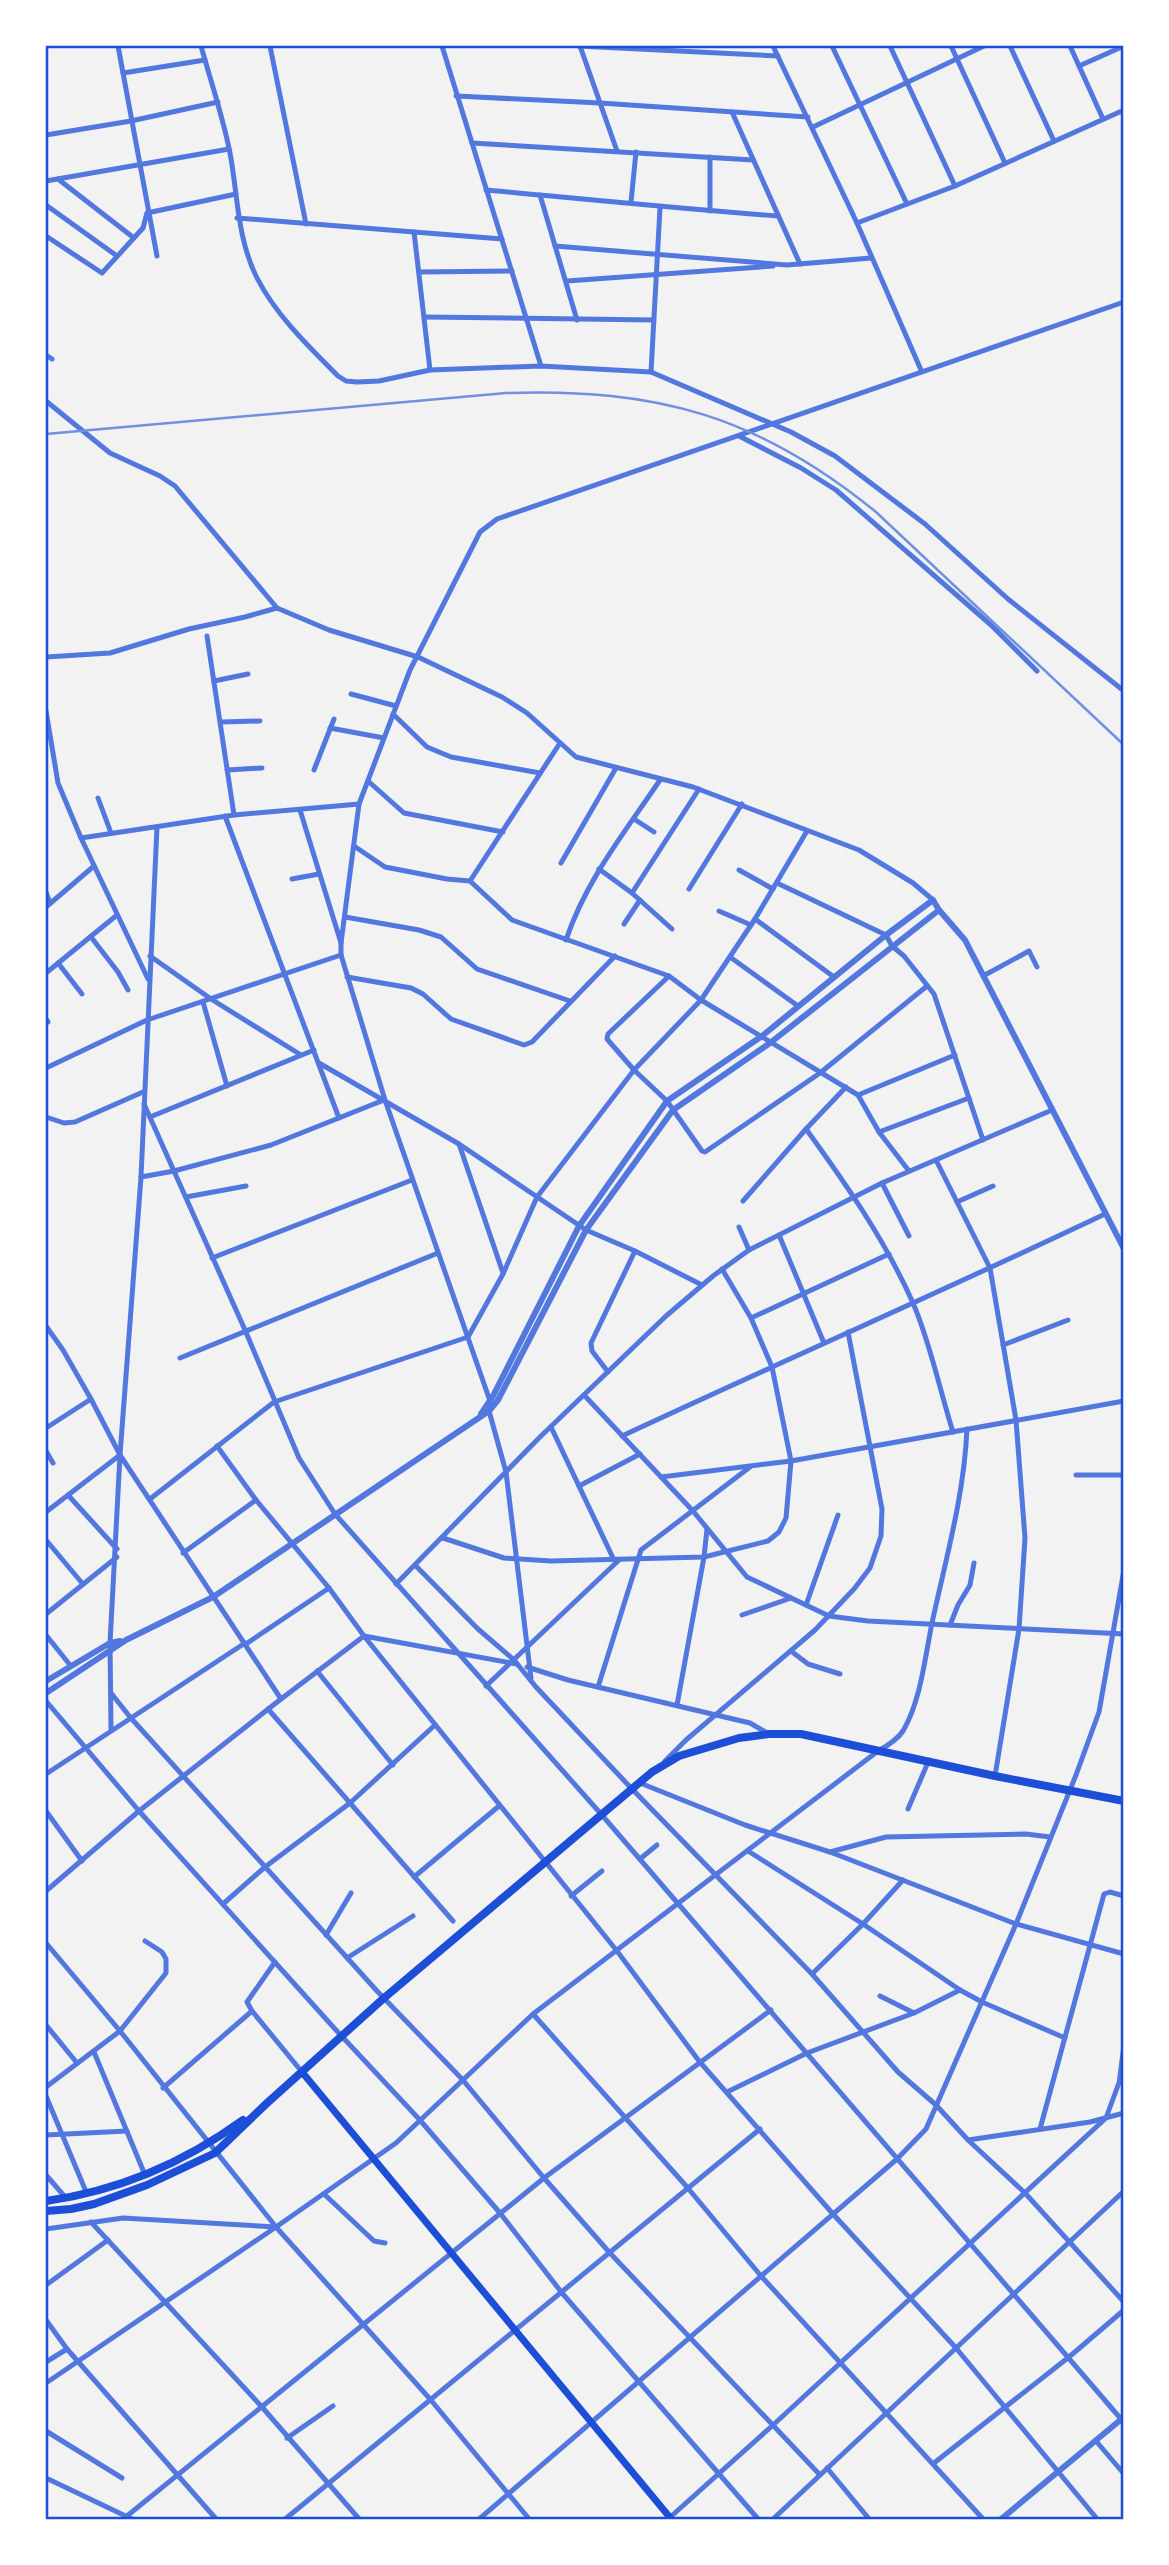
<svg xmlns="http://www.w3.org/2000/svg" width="1169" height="2565" viewBox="0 0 1169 2565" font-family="'PT Sans Narrow',sans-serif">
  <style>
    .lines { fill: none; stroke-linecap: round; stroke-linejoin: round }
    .minor { stroke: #5277de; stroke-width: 5 }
    .tertiary { stroke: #5277de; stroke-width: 6 }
    .secondary { stroke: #1d4ed8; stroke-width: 7 }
    .trunk { stroke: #1d4ed8; stroke-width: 8 }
    .rail { stroke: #7290e2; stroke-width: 2.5 }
    .neatline { fill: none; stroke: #1d4ed8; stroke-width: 2.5 }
  </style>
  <rect width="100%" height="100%" fill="#f2f2f2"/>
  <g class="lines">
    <!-- minor -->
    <g class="minor">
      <path d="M 118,46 L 157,256"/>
      <path d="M 201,46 C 211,82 223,117 230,153 C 238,196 237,238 257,278 C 276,315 308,346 338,376 L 346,381 L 357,382 L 379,381 L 430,370 L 541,366 L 651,372 L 791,432 L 835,456 L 925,524 L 1008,599 L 1124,691"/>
      <path d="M 270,46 L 306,224"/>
      <path d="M 442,46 L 541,366"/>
      <path d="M 578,46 L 778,56"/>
      <path d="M 580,46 L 617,151"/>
      <path d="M 773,46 L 857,223 L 921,370"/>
      <path d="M 832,46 L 907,204"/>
      <path d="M 890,46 L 955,186"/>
      <path d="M 951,46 L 1005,163"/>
      <path d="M 1010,46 L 1054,141"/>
      <path d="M 1070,46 L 1103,119"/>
      <path d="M 1079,66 L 1124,46"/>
      <path d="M 123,73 L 205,60"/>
      <path d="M 456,96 L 600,103 L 808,117"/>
      <path d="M 732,112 L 800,264"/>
      <path d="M 813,127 L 984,46"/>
      <path d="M 46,135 L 131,121 L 218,102"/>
      <path d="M 472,143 L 753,160"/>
      <path d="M 58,179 L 134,238"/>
      <path d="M 46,181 L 229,149"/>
      <path d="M 486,190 C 584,199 681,209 778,216"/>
      <path d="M 540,195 L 577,320"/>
      <path d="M 631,202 L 636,152"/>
      <path d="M 46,205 L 117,256"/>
      <path d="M 710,211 L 710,157"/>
      <path d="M 237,218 L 502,239"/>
      <path d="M 857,223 L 955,186 L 1124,110"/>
      <path d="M 414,232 L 430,370"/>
      <path d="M 46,236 L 102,273 L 143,228 L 147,213 L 236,194"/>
      <path d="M 555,246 L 787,265 L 871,258"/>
      <path d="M 419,272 L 512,271"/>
      <path d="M 567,281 L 773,266"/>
      <path d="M 424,317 L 654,320"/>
      <path d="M 46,355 L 52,359"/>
      <path d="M 651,372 L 660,208"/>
      <path d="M 46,401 L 110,453 L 160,476 L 175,486 L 277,608 L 329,630 L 418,657 L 502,697 L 527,713 L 576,757 L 693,787 L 859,850 L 913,883 L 933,900"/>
      <path d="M 739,436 L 801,468 L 836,490 L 991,625 L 1037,671"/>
      <path d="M 207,636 L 234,815"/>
      <path d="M 46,657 L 110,653 L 189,629 L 245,617 L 277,608"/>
      <path d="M 214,681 L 248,674"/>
      <path d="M 351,694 L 396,706"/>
      <path d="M 46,711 L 58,783 L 81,838 L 148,979"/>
      <path d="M 393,714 L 427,747 L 451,757 L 540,773"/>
      <path d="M 221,722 L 260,721"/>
      <path d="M 330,728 L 384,738"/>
      <path d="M 227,770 L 262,768"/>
      <path d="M 314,770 L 334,719"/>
      <path d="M 368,781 L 404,813 L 503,832"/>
      <path d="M 98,798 L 111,833"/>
      <path d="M 300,810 L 341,943 L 341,955 L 385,1100 L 490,1401 L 489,1411 L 506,1472 L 531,1678"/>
      <path d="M 225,816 L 339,1118"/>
      <path d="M 634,819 L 654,832"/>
      <path d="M 81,838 L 234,815 L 359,804"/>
      <path d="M 354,846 L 385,867 L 447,879 L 470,881 L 512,920 L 669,976 L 701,1000 L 858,1095 L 879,1132 L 909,1171"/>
      <path d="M 561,863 L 616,768"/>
      <path d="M 599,869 L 632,893 L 672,929"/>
      <path d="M 739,870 L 773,889"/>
      <path d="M 292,879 L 319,874"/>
      <path d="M 470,881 L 560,743"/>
      <path d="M 777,883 L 886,935 L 892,946 L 904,956 L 934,994 L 983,1140"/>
      <path d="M 689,889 L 742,804"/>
      <path d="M 46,892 L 50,903"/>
      <path d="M 632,893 L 699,789"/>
      <path d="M 46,907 L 94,866"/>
      <path d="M 719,911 L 751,925"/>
      <path d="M 345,917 L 419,930 L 441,937 L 477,969 L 570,1001"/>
      <path d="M 755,919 L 834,977"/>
      <path d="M 624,924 L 640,900"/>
      <path d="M 91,937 L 118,972 L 128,990"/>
      <path d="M 566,940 C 586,880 625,832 660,780"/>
      <path d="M 341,943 L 359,804 L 410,670 L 480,532 L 497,519 L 1124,302"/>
      <path d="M 150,956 L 211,999 L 301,1055"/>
      <path d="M 730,957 L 798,1006"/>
      <path d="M 58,963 L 82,994"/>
      <path d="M 46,973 L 117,915"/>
      <path d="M 669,976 L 608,1034 L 607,1039 L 634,1070 L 667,1101 L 702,1151 L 705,1152 L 820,1073 L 927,986"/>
      <path d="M 983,976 L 1029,951 L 1037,967"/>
      <path d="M 347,977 L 411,988 L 423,994 L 451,1019 L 524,1045 L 532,1042 L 615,956"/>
      <path d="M 203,1002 L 227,1086"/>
      <path d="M 46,1019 L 48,1022"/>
      <path d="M 319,1063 L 459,1144 L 586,1230 L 635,1251 L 702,1285"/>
      <path d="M 46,1068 L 147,1020 L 341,955"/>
      <path d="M 858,1095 L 955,1055"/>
      <path d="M 144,1104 L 245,1330 L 299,1458 L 335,1514 L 601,1814 L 1121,2419"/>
      <path d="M 46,1117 L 64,1123 L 75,1122 L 143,1092"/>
      <path d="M 150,1117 L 314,1050"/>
      <path d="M 806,1129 C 846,1184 885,1240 913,1303 C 930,1342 940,1391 953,1432"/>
      <path d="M 879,1132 L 969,1098"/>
      <path d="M 459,1144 L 503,1273"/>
      <path d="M 936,1160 L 990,1268 L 1016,1420 L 1025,1538 L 1019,1629 L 995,1776"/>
      <path d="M 141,1177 L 174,1171 L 271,1145 L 384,1100"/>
      <path d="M 882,1183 L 909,1236"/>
      <path d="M 186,1197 L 246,1186"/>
      <path d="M 743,1201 L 806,1129 L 846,1087"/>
      <path d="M 957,1202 L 993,1186"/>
      <path d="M 739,1227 L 749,1250"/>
      <path d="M 779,1235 L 824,1343"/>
      <path d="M 212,1258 L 412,1180"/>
      <path d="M 751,1318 L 889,1254"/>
      <path d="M 46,1326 L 63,1350 L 91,1399 L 120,1455 L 281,1699"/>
      <path d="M 1003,1345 L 1068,1320"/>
      <path d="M 180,1358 L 438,1253"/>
      <path d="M 608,1372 L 592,1351 L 591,1343 L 635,1251"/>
      <path d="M 584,1395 L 693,1511 L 747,1577 L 829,1616 L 868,1621 L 1124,1634"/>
      <path d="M 551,1427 L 614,1560"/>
      <path d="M 46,1428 L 91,1399"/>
      <path d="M 622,1436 C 783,1361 945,1290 1105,1214"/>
      <path d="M 217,1446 L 256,1500 L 329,1588 L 364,1636 L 617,1951 L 699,2061 L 833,2214 L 956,2348 L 1098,2520"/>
      <path d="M 46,1451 L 53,1463"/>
      <path d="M 1076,1475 L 1124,1475"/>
      <path d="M 661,1477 L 791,1461 L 1124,1401"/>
      <path d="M 579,1486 L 640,1454"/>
      <path d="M 68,1495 L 117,1549"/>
      <path d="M 150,1499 L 274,1402 L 468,1337 L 503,1274 L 537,1197 L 634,1070 L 701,1000 L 755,919 L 807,831"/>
      <path d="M 46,1512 L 120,1455"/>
      <path d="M 443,1538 L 504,1558 L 551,1561 L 704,1557 L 768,1541 L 779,1532 L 786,1518 L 791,1461 L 772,1367 L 751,1318 L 722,1269"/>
      <path d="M 46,1540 L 82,1583"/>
      <path d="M 183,1553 L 256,1500"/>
      <path d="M 415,1565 L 478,1629 L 514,1660 L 536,1687 L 632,1789 L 812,1974 L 898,2072 L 936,2105 L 968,2140 L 1025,2193 L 1124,2302"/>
      <path d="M 396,1584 L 541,1436 L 666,1316 L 713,1276 L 749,1250 L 882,1183 L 1052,1110"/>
      <path d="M 806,1605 L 838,1515"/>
      <path d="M 46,1614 L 117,1557"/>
      <path d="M 742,1615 L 791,1598"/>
      <path d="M 950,1625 L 958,1605 L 970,1585 L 974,1563"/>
      <path d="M 46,1635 L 70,1665"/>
      <path d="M 246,1644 L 329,1588"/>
      <path d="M 791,1651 L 808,1664 L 840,1674"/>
      <path d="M 527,1667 L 568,1680 L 750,1723 L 769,1734"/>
      <path d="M 317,1671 L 393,1765"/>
      <path d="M 486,1686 L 619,1560"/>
      <path d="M 598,1687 L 641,1550 L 750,1467"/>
      <path d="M 111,1693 L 130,1717 L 377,1991 L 462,2079 L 544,2178 L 609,2252 L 820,2475"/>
      <path d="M 46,1701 L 139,1811 L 335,2029 L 419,2119 L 500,2213 L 562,2293 L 759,2520"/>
      <path d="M 677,1705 L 704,1557 L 707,1529"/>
      <path d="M 268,1709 L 453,1921"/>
      <path d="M 111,1729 L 110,1643 L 120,1455 L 141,1177 L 157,827"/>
      <path d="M 665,1761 L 686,1740 L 815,1630 L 854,1589 L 870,1568 L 881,1536 L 882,1509 L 848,1332"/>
      <path d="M 46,1774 L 245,1643"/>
      <path d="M 640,1783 L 745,1825 L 830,1852 L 1016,1924 L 1124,1954"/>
      <path d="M 908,1809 L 929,1760"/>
      <path d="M 46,1811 L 82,1861"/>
      <path d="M 748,1851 L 863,1924 L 960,1990 L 982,2002 L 1065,2038"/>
      <path d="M 830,1852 L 886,1837 L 1026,1834 L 1050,1837"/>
      <path d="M 640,1859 L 657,1845"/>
      <path d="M 414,1877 L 499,1806"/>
      <path d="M 46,1891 L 139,1811 L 281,1699 L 364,1636 L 517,1664"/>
      <path d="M 571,1896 L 602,1871"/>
      <path d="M 223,1904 L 265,1867 L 350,1803 L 435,1725"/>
      <path d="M 326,1935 L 351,1893"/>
      <path d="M 46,1943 L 120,2031 L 276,2227 L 430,2399 L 530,2520"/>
      <path d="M 347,1958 L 413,1916"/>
      <path d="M 275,1962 L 247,2002 L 252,2011 L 302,2072"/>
      <path d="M 812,1974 L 863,1924 L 903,1880"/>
      <path d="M 880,1996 L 914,2013"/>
      <path d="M 533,2014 L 687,2187 L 761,2276 L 984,2520"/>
      <path d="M 46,2025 L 77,2063"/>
      <path d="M 94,2052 L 145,2175"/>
      <path d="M 46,2087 L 120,2031 L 166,1973 L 166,1959 L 162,1952 L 145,1941"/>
      <path d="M 163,2088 L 252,2011"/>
      <path d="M 727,2092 L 807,2053 L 914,2013 L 960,1990"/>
      <path d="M 46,2096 L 87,2194"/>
      <path d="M 1040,2129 L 1104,1894 L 1110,1892 L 1124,1896"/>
      <path d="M 46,2135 L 127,2131"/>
      <path d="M 968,2140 L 1090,2122 L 1124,2113"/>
      <path d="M 46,2175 L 66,2198"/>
      <path d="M 324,2194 L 374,2241 L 385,2243"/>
      <path d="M 91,2222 L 262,2407 L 360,2520"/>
      <path d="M 46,2229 L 123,2218 L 276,2227"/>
      <path d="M 46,2285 L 108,2240"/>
      <path d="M 46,2320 L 67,2349 L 217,2520"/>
      <path d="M 46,2362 L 67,2349"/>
      <path d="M 46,2383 L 276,2227 L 396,2143 L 533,2014 L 878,1751 C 887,1746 897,1740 903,1731 C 921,1700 925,1657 932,1623 C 946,1558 964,1496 967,1429"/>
      <path d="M 46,2431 L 122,2478"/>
      <path d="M 287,2438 L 333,2406"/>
      <path d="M 1096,2441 L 1124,2474"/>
      <path d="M 934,2463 L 1069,2357 L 1124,2310"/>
      <path d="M 827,2468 L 870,2520"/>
      <path d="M 46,2478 L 134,2520"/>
      <path d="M 122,2520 L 544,2178 L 771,2010"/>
      <path d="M 284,2520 L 760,2129"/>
      <path d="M 478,2520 L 897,2159 L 926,2129 L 1016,1924 L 1076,1775 L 1099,1712 L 1124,1570"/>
      <path d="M 667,2520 L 772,2426 L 1106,2118 L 1120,2080"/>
      <path d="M 772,2520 L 1124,2191"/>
    </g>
    <!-- tertiary -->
    <g class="tertiary">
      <path d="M 481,1414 L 493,1396 L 579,1226 L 667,1101 L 762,1036 L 886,935 L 933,900 L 939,910 L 965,940 L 1124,1249"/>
      <path d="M 46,1681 L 110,1643 L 120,1641"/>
      <path d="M 46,1693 L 126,1640 L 213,1597 L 489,1411 L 498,1400 L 586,1230 L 673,1110 L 770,1043 L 939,910"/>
      <path d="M 1124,2049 L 1120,2080 L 1124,2085"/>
      <path d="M 1000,2520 L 1124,2417"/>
    </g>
    <!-- secondary -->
    <path class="secondary" d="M 302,2072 L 672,2520"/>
    <!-- trunk -->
    <g class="trunk">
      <path d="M 46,2201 C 118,2191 185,2162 243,2120"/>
      <path d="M 46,2211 L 71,2209 L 94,2204 L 147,2185 L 215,2153 L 266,2104 L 384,1998 L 652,1772 L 679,1756 L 739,1738 L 769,1734 L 801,1734 L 995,1776 L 1124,1801"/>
    </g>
    <!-- rail -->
    <path class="rail" d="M 46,434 L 506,393 C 658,388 758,416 876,512 L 1124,745"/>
  </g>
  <!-- border -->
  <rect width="1169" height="2565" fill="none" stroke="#ffffff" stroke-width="94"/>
  <rect x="47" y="47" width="1075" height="2471" class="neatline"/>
</svg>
